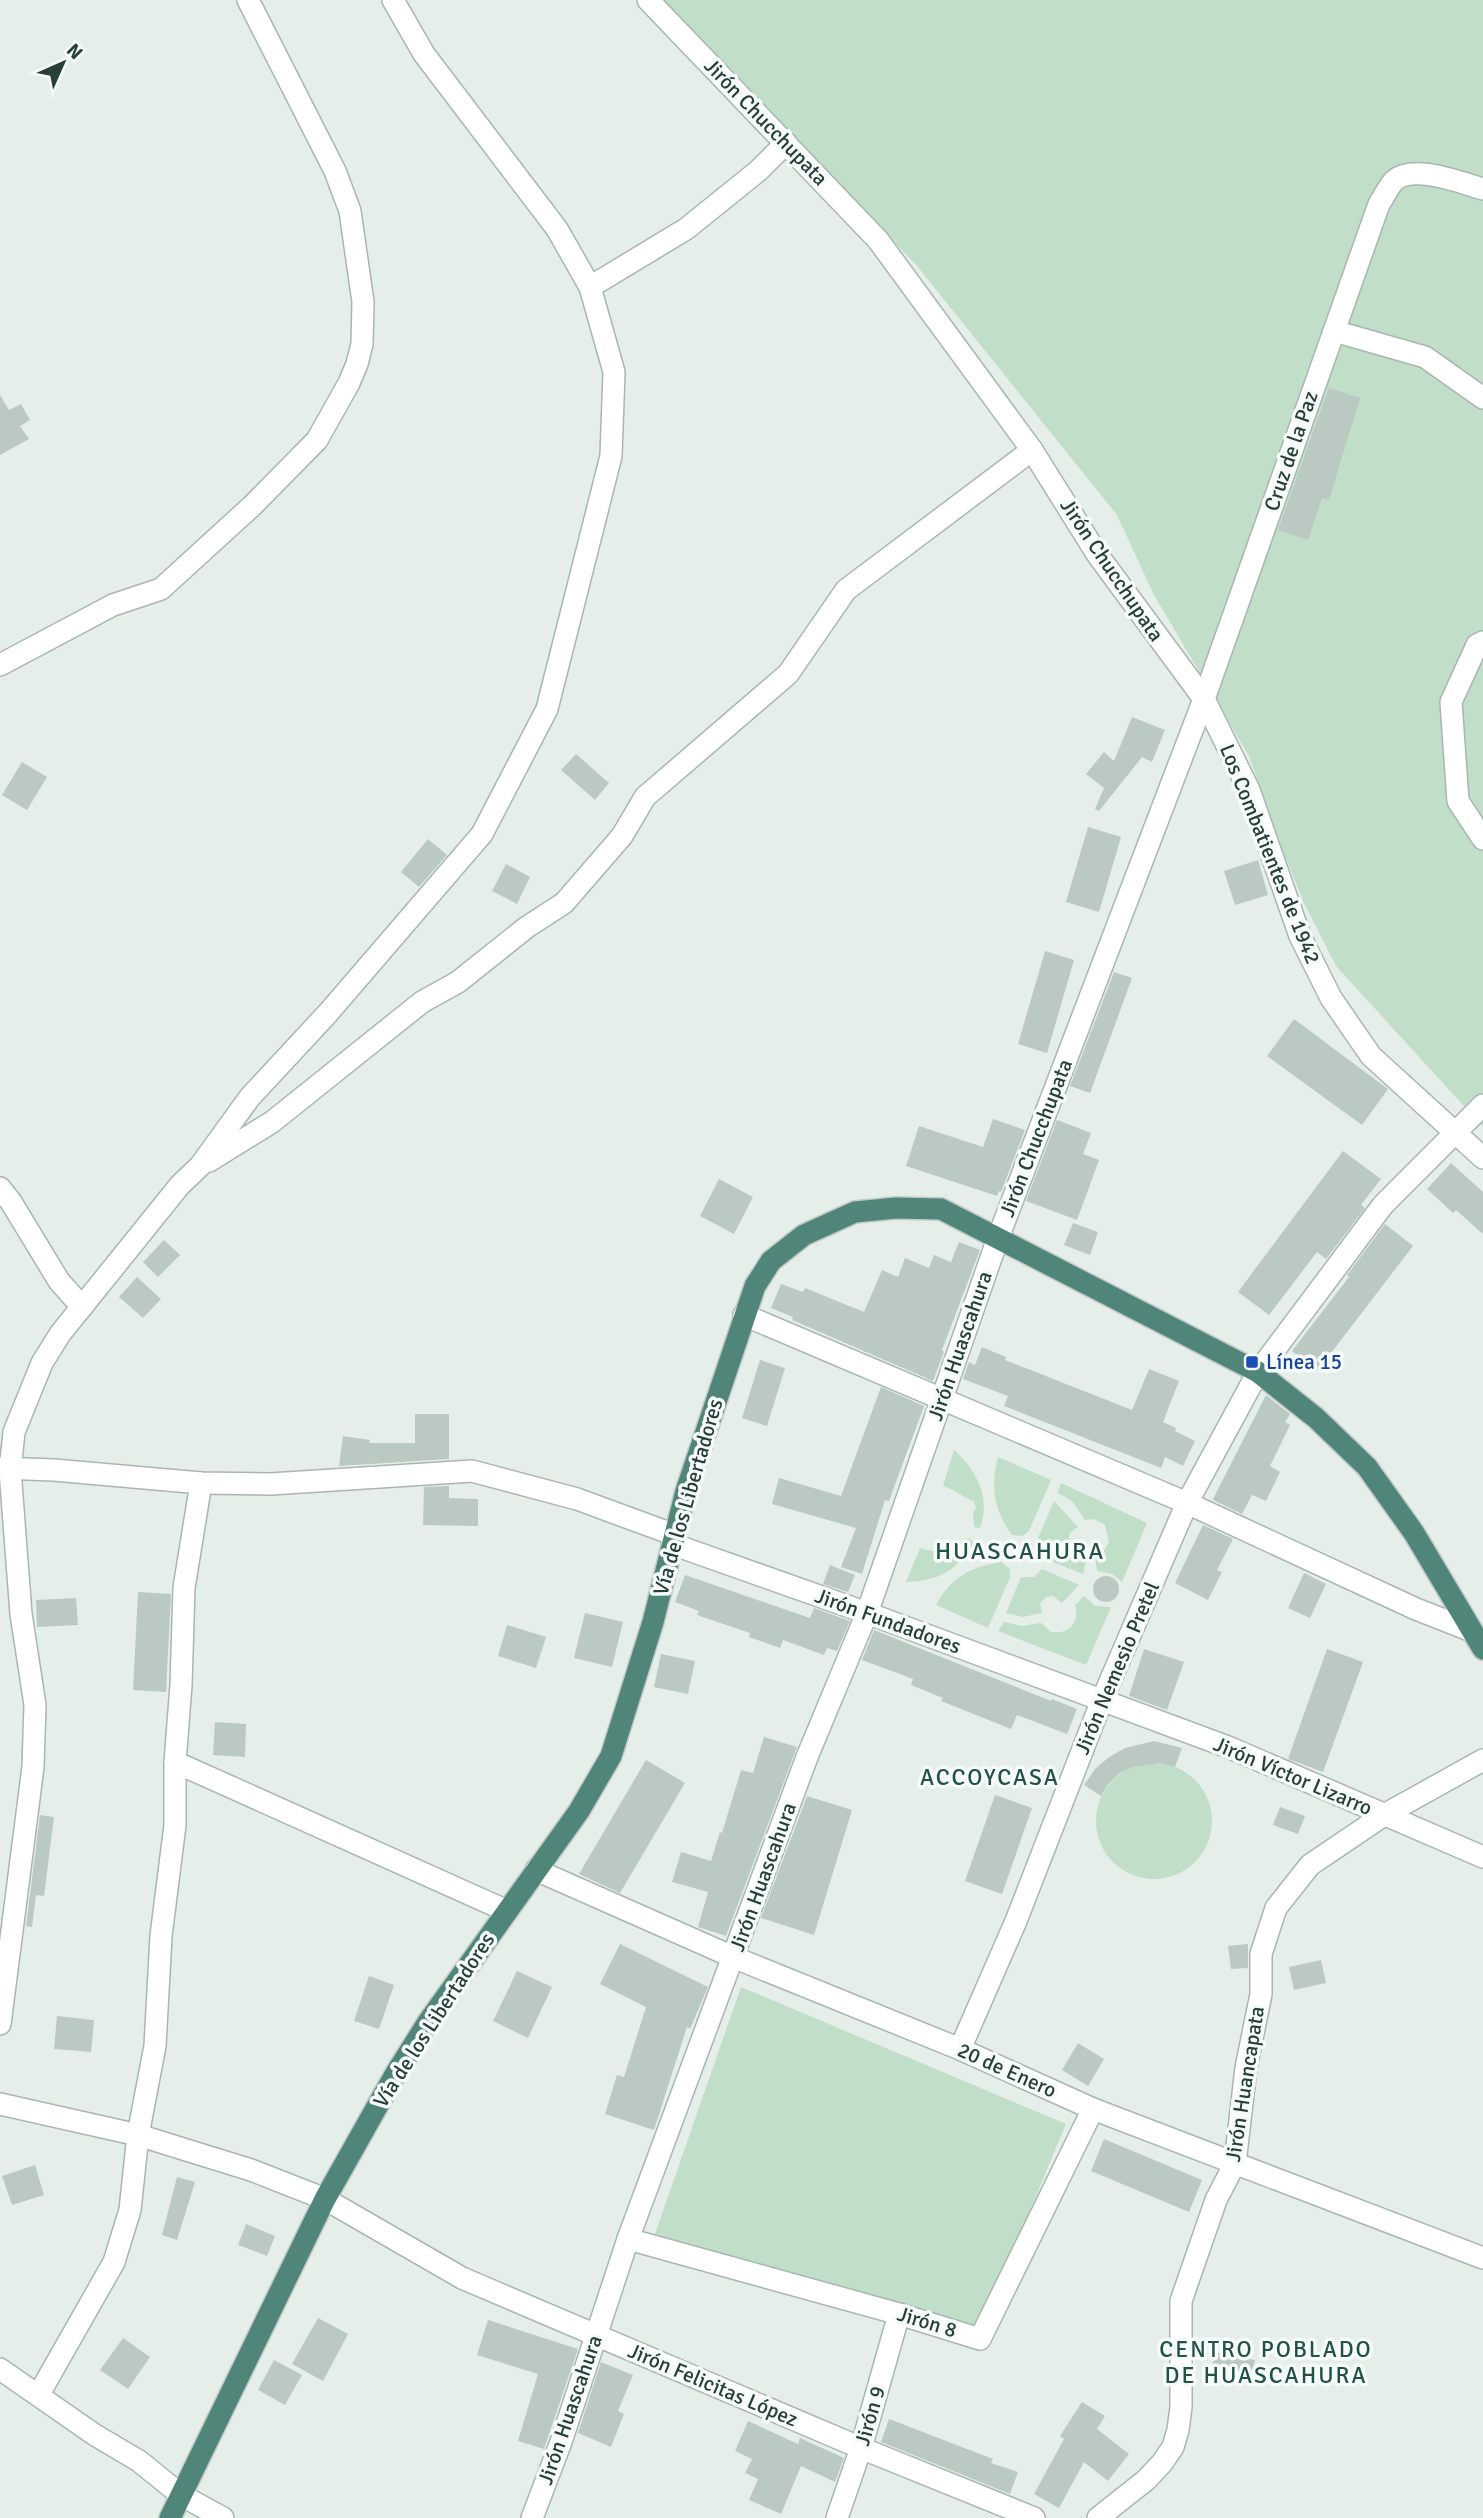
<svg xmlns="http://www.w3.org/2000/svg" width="1483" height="2518" viewBox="0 0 1483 2518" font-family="Signika,sans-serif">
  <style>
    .green { fill: #c0dec8 }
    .building { fill: #bbc9c3 }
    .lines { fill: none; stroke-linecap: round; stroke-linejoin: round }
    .minor-casing { stroke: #a8b6b1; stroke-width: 24 }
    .tertiary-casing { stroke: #a8b6b1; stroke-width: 24 }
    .trunk-casing { stroke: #c2c9c8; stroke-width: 24 }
    .minor { stroke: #fff; stroke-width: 21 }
    .tertiary { stroke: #fff; stroke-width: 21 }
    .trunk { stroke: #50867a; stroke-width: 21 }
    .transit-dot { fill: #1a4fb4; stroke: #f6faf8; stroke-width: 2.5 }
    .labels { text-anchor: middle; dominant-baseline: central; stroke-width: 7; stroke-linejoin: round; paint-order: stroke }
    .street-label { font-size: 21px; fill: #253f39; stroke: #f6faf8 }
    .transit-label { font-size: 21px; fill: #164399; stroke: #f6faf8; text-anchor: start }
    .neighbourhood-label { font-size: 23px; letter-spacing: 2px; fill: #225146; stroke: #f6faf8 }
    .quarter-label { font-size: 24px; letter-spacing: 2px; fill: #225146; stroke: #f6faf8 }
  </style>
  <rect width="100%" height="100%" fill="#e6eeea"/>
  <!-- green -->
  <g class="green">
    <path d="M 663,0 L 1483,0 L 1483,1127 L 1336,966 L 1304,903 L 1278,839 L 1249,756 L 1154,595 L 1117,515 L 917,266 Z"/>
    <path d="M 954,1450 C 977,1471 991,1497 980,1528 L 974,1527 L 973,1512 L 976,1508 L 974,1501 C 963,1498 955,1489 943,1486 Z"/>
    <path d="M 998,1457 L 1051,1480 L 1029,1531 L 1023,1536 L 1012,1535 C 994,1511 990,1486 998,1457 Z"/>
    <path d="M 1061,1483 L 1147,1523 L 1122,1582 L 1112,1574 L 1097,1571 L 1095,1556 L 1103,1552 L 1109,1542 L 1105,1525 L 1094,1519 L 1085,1520 L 1072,1501 L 1058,1493 Z"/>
    <path d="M 1054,1501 L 1078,1527 C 1068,1532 1065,1541 1075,1549 L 1085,1548 L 1087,1557 L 1083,1574 L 1048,1560 L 1048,1549 L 1038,1538 Z"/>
    <path d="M 968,1538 L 974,1542 C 956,1572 940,1580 906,1582 L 920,1548 C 932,1553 944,1550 953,1555 L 959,1551 L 960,1546 Z"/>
    <path d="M 1001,1562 L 1010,1569 L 1010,1577 L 988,1628 L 936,1605 C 950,1578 972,1566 1001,1562 Z"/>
    <path d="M 1042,1569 L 1079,1585 L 1062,1603 L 1053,1596 L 1046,1597 L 1040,1603 L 1042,1613 L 1023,1617 L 1006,1613 L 1021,1577 L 1034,1577 Z"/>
    <path d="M 1084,1596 L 1095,1606 L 1111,1607 L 1086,1665 L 998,1631 L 1004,1622 L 1022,1626 L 1041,1623 L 1051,1632 C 1069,1635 1080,1623 1075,1605 Z"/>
    <circle cx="1154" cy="1821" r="58"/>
    <path d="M 741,1987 L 1066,2124 L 978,2335 L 655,2234 Z"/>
  </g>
  <!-- building -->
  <g class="building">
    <path d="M 1329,388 L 1360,398 L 1329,500 L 1322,498 L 1308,540 L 1278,530 Z"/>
    <path d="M 0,395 L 9,410 L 21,404 L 30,420 L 20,426 L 29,439 L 0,455 Z"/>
    <path d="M 1132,717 L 1165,730 L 1152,762 L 1142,757 L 1099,811 L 1095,809 L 1104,788 L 1086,774 L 1104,752 L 1114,761 Z"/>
    <path d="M 576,754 L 609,783 L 595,800 L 561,770 Z"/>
    <path d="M 22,762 L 47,777 L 27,810 L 2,795 Z"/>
    <path d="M 1088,827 L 1121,837 L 1099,912 L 1066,902 Z"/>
    <path d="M 428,839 L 447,855 L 419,887 L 401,872 Z"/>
    <path d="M 1258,860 L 1268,895 L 1235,905 L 1224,871 Z"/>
    <path d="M 506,864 L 530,877 L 517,904 L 492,891 Z"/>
    <path d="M 1045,951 L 1074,960 L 1047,1053 L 1018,1044 Z"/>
    <path d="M 1114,972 L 1132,978 L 1090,1093 L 1070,1086 Z"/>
    <path d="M 1294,1019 L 1388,1089 L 1362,1125 L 1267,1056 Z"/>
    <path d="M 993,1119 L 1025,1130 L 1001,1192 L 999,1191 L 997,1196 L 906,1166 L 919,1126 L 983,1147 Z"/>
    <path d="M 1057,1120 L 1091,1133 L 1083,1154 L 1099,1160 L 1077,1220 L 1026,1201 Z"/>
    <path d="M 1343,1151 L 1381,1179 L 1361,1205 L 1365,1208 L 1326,1259 L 1317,1252 L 1269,1315 L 1238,1292 Z"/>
    <path d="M 1451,1163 L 1483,1192 L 1483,1234 L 1456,1210 L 1453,1213 L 1427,1189 Z"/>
    <path d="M 719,1179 L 753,1197 L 734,1234 L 700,1216 Z"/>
    <path d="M 1073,1223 L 1098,1232 L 1090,1255 L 1064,1245 Z"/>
    <path d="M 1385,1224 L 1413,1246 L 1318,1370 L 1292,1351 L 1349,1277 L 1347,1275 Z"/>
    <path d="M 164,1240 L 180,1255 L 158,1277 L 143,1262 Z"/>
    <path d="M 959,1242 L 980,1250 L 942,1350 L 944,1352 L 933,1381 L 792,1320 L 793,1317 L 771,1308 L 781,1284 L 803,1292 L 805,1288 L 864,1312 L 882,1270 L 898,1277 L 905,1258 L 929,1268 L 934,1255 L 951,1262 Z"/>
    <path d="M 137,1277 L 161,1299 L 143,1318 L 119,1297 Z"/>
    <path d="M 982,1347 L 1006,1357 L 1005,1360 L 1132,1410 L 1149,1369 L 1179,1381 L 1163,1422 L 1176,1428 L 1175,1431 L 1195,1441 L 1183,1466 L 1165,1457 L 1161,1468 L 1004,1406 L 1008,1396 L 963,1379 L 969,1362 L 975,1365 Z"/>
    <path d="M 760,1360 L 785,1368 L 767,1426 L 742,1418 Z"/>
    <path d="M 881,1387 L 924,1406 L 889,1501 L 885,1500 L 862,1574 L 841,1567 L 856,1528 L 772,1504 L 779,1478 L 841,1496 Z"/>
    <path d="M 1266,1395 L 1290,1414 L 1285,1422 L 1290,1425 L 1270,1466 L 1280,1472 L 1266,1501 L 1252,1495 L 1242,1514 L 1215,1501 L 1213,1499 Z"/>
    <path d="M 415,1414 L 449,1414 L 449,1459 L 339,1466 L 343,1436 L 370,1440 L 369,1443 L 415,1443 Z"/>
    <path d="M 449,1486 L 449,1498 L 478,1499 L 478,1526 L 423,1525 L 424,1487 Z"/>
    <path d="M 1203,1525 L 1233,1539 L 1217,1570 L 1222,1572 L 1208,1600 L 1175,1583 Z"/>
    <path d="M 830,1565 L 855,1575 L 848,1592 L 823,1584 Z"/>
    <path d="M 1304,1573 L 1326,1584 L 1310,1618 L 1288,1608 Z"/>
    <path d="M 685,1575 L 810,1618 L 814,1608 L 850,1621 L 837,1651 L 827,1648 L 824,1655 L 783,1640 L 780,1648 L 749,1637 L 750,1633 L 697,1615 L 699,1611 L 675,1602 Z"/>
    <circle cx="1106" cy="1589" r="13"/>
    <path d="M 138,1592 L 171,1594 L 166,1692 L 133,1690 Z"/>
    <path d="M 76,1598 L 78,1625 L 37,1627 L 36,1600 Z"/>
    <path d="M 585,1613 L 623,1622 L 612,1667 L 574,1658 Z"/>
    <path d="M 507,1625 L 546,1637 L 536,1668 L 498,1656 Z"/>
    <path d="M 874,1630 L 1051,1701 L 1052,1699 L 1077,1709 L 1067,1734 L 1017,1715 L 1011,1729 L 941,1701 L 943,1698 L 911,1685 L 913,1679 L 862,1660 Z"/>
    <path d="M 1144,1649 L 1184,1662 L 1167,1710 L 1129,1696 Z"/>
    <path d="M 1327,1649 L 1363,1662 L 1323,1772 L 1288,1759 Z"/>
    <path d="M 661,1654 L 695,1661 L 688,1694 L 654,1687 Z"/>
    <path d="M 215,1722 L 246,1724 L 245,1757 L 213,1755 Z"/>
    <path d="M 764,1737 L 797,1747 L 726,1936 L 698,1927 L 708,1892 L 672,1882 L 681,1852 L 711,1861 L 720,1832 L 722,1833 L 741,1770 L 753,1773 Z"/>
    <path d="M 1154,1741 L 1182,1748 L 1175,1767 L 1160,1763 L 1133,1767 L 1120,1773 L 1109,1783 L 1101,1796 L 1084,1785 L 1095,1769 L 1109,1757 L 1125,1748 Z"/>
    <path d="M 646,1760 L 685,1783 L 620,1893 L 579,1874 Z"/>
    <path d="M 995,1795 L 1032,1808 L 1002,1894 L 965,1881 Z"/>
    <path d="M 807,1796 L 852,1810 L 814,1935 L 761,1918 Z"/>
    <path d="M 1280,1807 L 1305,1816 L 1298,1834 L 1273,1825 Z"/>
    <path d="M 40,1815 L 54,1817 L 44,1896 L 36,1895 L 32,1927 L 26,1926 Z"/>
    <path d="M 620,1944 L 708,1987 L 690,2029 L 687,2027 L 654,2130 L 605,2114 L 617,2075 L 624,2077 L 646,2007 L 600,1984 Z"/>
    <path d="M 1248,1944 L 1248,1968 L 1231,1969 L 1228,1946 Z"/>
    <path d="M 1321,1960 L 1326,1983 L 1294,1990 L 1289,1967 Z"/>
    <path d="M 517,1971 L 552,1987 L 528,2038 L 493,2021 Z"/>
    <path d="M 369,1976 L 394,1985 L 379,2029 L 354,2021 Z"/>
    <path d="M 57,2016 L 94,2020 L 91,2052 L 54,2049 Z"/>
    <path d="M 1078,2043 L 1104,2059 L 1088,2086 L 1062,2070 Z"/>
    <path d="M 1104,2139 L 1202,2180 L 1189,2212 L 1091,2171 Z"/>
    <path d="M 35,2165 L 44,2195 L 12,2205 L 2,2176 Z"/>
    <path d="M 177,2177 L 195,2182 L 177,2240 L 162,2235 Z"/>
    <path d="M 246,2224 L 275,2236 L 267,2256 L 238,2245 Z"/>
    <path d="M 318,2318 L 348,2334 L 323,2381 L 292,2364 Z"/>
    <path d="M 488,2320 L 578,2349 L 544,2449 L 518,2441 L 538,2374 L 477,2355 Z"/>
    <path d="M 123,2338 L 150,2357 L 128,2389 L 100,2370 Z"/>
    <path d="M 1215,2352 L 1255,2360 L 1250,2382 L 1211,2374 Z"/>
    <path d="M 274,2360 L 302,2375 L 285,2405 L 258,2390 Z"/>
    <path d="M 601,2362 L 633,2375 L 618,2411 L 624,2414 L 611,2447 L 578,2433 Z"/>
    <path d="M 1082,2402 L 1105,2416 L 1097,2429 L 1129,2454 L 1108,2481 L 1084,2462 L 1059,2508 L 1034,2494 L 1064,2439 L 1060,2436 Z"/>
    <path d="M 889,2419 L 993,2459 L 991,2463 L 1018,2472 L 1010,2494 L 881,2442 Z"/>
    <path d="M 748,2421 L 798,2444 L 800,2438 L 844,2458 L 835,2482 L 801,2466 L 781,2514 L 749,2500 L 758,2479 L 745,2473 L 752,2459 L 735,2451 Z"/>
  </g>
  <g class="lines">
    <!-- minor casing -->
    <g class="minor-casing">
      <g id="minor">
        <path d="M 1483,189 C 1462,183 1414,164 1395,180 C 1389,185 1384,197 1379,204 L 1204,699 L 1249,790 L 1300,936 L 1331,998 L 1371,1056 L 1483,1158"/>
        <path d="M 590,287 L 686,229 L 758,171 L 786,143"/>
        <path d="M 1334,331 L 1425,357 L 1483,398"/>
        <path d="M 1483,642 L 1477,645 L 1451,702 L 1458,801 L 1483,839"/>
        <path d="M 0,665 L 113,605 L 161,589 L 253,505 L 317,440 L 349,383 L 357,364 L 362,344 L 363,302 L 350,211 L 335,171 L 248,0"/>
        <path d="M 209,1161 L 272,1122 L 422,1002 L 458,982 L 527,927 L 564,903 L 622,836 L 645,797 L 788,674 L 846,590 L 1032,450"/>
        <path d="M 0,1188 L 11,1202 L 59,1281 L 82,1307"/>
        <path d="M 744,1315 L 1187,1503 L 1416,1609 L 1472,1631"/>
        <path d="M 0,1468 L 54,1470 L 201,1483 L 271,1484 L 472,1471 L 577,1499 L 675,1535"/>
        <path d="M 672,1544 L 867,1613 L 1228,1747 L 1483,1857"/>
        <path d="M 175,1762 L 507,1911"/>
        <path d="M 536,1870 L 733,1957 L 960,2049 L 1093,2109 L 1483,2258"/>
        <path d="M 0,2024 L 33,1767 L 35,1705 L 21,1614 L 10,1470 L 14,1432 L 42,1363 L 60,1334 L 180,1185 L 200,1166 L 250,1097 L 328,1013 L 482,834 L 547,709 L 611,456 L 614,372 L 590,287 L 557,229 L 424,54 L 393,0"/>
        <path d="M 960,2049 L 1016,1921 L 1102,1700 L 1187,1503 L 1258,1372 L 1383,1205 L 1483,1105"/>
        <path d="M 0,2104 L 138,2135 L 251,2170 L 325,2199 L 462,2278 L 861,2448 L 1034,2518"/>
        <path d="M 628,2239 L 899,2314 L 980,2339 L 1093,2109"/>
        <path d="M 0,2369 L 95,2435 L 139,2461 L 181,2495 L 223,2518"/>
        <path d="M 39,2394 L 114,2262 L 130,2210 L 138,2135 L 155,2046 L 161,1936 L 175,1825 L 175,1762 L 181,1685 L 184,1588 L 201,1483"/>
        <path d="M 532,2518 L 561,2442 L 628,2239 L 807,1757 L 867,1613 L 998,1238"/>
        <path d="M 837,2518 L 861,2448 L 899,2314"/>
        <path d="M 1098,2518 L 1146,2480 L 1162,2463 L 1173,2447 L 1178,2430 L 1181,2407 L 1181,2301 L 1216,2200 L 1235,2163 L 1246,2068 L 1261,1994 L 1261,1954 L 1276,1908 L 1310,1865 L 1384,1815 L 1483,1760"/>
      </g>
    </g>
    <!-- tertiary casing -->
    <g class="tertiary-casing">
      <path id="tertiary" d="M 648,0 L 878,240 L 1032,450 L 1097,554 L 1204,699 L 998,1238"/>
    </g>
    <!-- trunk casing -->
    <g class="trunk-casing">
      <path id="trunk" d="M 170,2518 L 325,2199 L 396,2073 L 428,2022 L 579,1811 L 611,1756 L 653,1622 L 686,1491 L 755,1286 L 771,1261 L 804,1235 L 855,1212 L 896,1208 L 941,1209 L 1258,1372 L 1316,1418 L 1367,1467 L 1414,1533 L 1483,1649"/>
    </g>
    <!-- minor -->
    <use href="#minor" class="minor"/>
    <!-- tertiary -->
    <use href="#tertiary" class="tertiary"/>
    <!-- trunk -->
    <use href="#trunk" class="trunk"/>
  </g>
  <!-- markers -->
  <rect class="transit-dot" x="1245" y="1355" width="14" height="14" rx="3.5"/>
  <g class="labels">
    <!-- street labels -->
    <g class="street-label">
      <text transform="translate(766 122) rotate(46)">Jirón Chucchupata</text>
      <text transform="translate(1291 451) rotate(-71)">Cruz de la Paz</text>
      <text transform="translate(1112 570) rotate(56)">Jirón Chucchupata</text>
      <text transform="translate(1270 854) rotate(68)">Los Combatientes de 1942</text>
      <text transform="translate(1036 1138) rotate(-69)">Jirón Chucchupata</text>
      <text transform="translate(960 1346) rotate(-71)">Jirón Huascahura</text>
      <text transform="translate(688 1497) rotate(-74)">Vía de los Libertadores</text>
      <text transform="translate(888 1621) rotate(20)">Jirón Fundadores</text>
      <text transform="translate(1117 1668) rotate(-67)">Jirón Nemesio Pretel</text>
      <text transform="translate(1293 1776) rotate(23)">Jirón Víctor Lizarro</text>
      <text transform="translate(763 1877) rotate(-70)">Jirón Huascahura</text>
      <text transform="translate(434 2020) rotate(-57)">Vía de los Libertadores</text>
      <text transform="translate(1007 2070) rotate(24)">20 de Enero</text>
      <text transform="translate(1245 2084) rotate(-81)">Jirón Huancapata</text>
      <text transform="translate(927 2322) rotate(17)">Jirón 8</text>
      <text transform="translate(713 2385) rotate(23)">Jirón Felicitas López</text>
      <text transform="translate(570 2410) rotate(-71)">Jirón Huascahura</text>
      <text transform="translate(870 2416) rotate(-74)">Jirón 9</text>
    </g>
    <!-- transit labels -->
    <g class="transit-label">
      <text x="1266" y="1362">Línea 15</text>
    </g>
    <!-- neighbourhood labels -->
    <g class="neighbourhood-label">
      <text x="990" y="1777">ACCOYCASA</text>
      <text x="1266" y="2349">CENTRO POBLADO<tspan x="1266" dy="26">DE HUASCAHURA</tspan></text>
    </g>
    <!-- quarter labels -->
    <g class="quarter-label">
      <text x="1020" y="1551">HUASCAHURA</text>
    </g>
  </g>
  <!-- north arrow -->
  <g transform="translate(63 63) rotate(45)" stroke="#f6faf8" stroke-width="5" paint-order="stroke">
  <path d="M0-5L12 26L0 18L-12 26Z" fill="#253f39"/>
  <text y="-10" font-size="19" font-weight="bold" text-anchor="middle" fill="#253f39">N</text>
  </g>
</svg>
